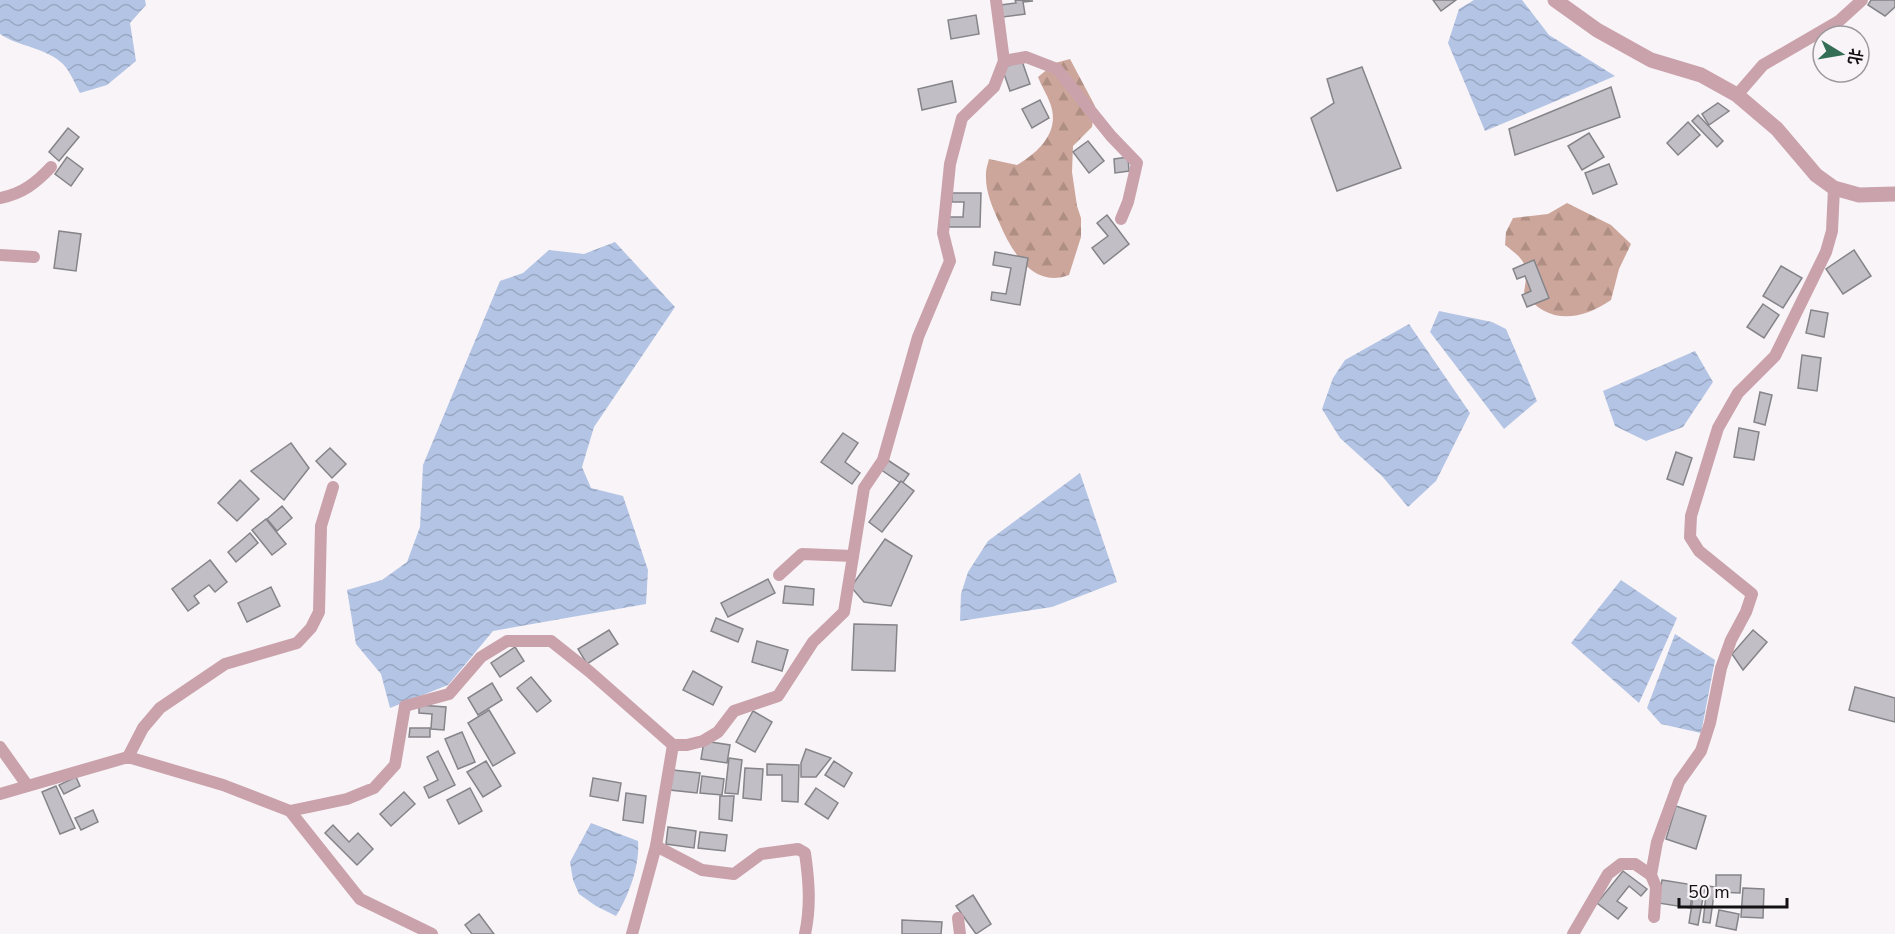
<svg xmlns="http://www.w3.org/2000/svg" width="1895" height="934" viewBox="0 0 1895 934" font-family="'Nunito Sans','Noto Sans SC',sans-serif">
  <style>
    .forest { fill: url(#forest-firs) }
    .water { fill: url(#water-waves) }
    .building { fill: #c1bfc5; stroke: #858489; stroke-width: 1.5 }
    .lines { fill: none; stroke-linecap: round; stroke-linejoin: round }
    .minor { stroke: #caa2ab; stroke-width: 12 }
    .tertiary { stroke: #caa2ab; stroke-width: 15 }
  </style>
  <defs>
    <pattern id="forest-firs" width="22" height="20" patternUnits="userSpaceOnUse" patternTransform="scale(1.5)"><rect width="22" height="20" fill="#cda69b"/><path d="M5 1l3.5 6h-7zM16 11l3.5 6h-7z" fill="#af8e84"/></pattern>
    <pattern id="water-waves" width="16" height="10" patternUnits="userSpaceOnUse" patternTransform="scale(1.5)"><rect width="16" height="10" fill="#b3c4e4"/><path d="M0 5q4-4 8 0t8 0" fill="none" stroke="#99a7c3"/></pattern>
  </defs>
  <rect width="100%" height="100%" fill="#f9f4f8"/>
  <!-- forest -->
  <g class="forest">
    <path d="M 1070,59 L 1095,106 L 1092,127 L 1073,146 L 1072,172 L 1077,206 L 1081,218 L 1081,237 L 1069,275 C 1032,289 1011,250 999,222 C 992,206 985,191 986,173 C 986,168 988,164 989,159 L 1017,165 C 1039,152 1061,131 1050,103 C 1047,94 1041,86 1038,77 L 1055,63 Z"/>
    <path d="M 1567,203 L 1611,225 L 1631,244 L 1619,269 L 1611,300 C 1581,321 1546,325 1524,292 C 1529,265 1526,261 1505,245 L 1506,232 L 1513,218 L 1548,214 Z"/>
  </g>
  <!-- water -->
  <g class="water">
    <path d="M 0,0 L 145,0 L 146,5 L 130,23 L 136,61 L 107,85 L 80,93 C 75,84 70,71 63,64 C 45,47 19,47 0,34 Z"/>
    <path d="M 1474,0 L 1522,0 L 1549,35 L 1615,76 L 1485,131 L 1448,43 L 1459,9 Z"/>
    <path d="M 615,242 L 675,307 L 594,427 L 582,467 L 591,488 L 623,496 L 648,570 L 646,604 L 493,631 L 448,685 L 390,708 L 381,674 L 356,644 L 347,590 L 382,580 L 407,562 L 420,527 L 423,465 L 500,281 L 523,273 L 549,250 L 584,254 Z"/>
    <path d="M 1439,311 L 1492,322 L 1506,329 L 1537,401 L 1504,429 L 1430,332 Z"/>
    <path d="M 1409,324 L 1470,413 L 1436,481 L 1408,507 L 1382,476 L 1340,438 L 1322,409 L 1333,378 L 1345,360 Z"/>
    <path d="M 1695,351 L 1713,382 L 1683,427 L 1646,441 L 1615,426 L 1603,391 Z"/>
    <path d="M 1080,473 L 1117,582 L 1052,607 L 960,621 L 961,594 L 968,572 L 988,541 Z"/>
    <path d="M 1621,580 L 1677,618 L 1639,703 L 1571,643 Z"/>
    <path d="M 1675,634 L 1715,660 L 1701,733 L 1661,724 L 1647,708 Z"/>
    <path d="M 591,823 L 638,841 C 640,865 629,895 616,916 L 596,906 L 579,894 L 573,880 L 570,862 Z"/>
  </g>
  <!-- building -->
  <g class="building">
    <path d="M 1015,0 L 1033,1 L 1023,2 L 1025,14 L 1003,17 L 1001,5 L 1016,3 Z"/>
    <path d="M 1433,0 L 1456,0 L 1441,11 Z"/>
    <path d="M 1871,0 L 1895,0 L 1895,7 L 1885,16 L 1868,5 Z"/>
    <path d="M 976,15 L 979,34 L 951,39 L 948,20 Z"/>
    <path d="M 1022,61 L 1030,84 L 1010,91 L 1002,68 Z"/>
    <path d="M 1362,67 L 1401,168 L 1337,191 L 1311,118 L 1334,103 L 1327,79 Z"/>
    <path d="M 952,81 L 956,102 L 922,110 L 918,89 Z"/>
    <path d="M 1611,87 L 1620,117 L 1515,155 L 1509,129 Z"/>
    <path d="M 1040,100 L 1049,118 L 1032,128 L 1022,109 Z"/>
    <path d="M 1718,103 L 1729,111 L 1709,125 L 1702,114 Z"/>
    <path d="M 1698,115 L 1723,141 L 1717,147 L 1692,121 Z"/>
    <path d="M 1688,122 L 1700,135 L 1678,155 L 1667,143 Z"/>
    <path d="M 68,128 L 79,137 L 59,161 L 49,152 Z"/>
    <path d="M 1589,133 L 1604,157 L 1582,170 L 1568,146 Z"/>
    <path d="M 1088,141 L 1104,161 L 1089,173 L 1073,152 Z"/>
    <path d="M 67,157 L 83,169 L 71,186 L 55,174 Z"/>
    <path d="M 1128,157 L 1129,171 L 1115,173 L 1114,159 Z"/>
    <path d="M 1609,164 L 1617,184 L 1593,194 L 1585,173 Z"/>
    <path d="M 952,193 L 981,193 L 980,227 L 949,227 L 949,217 L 963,217 L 964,202 L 952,202 Z"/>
    <path d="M 1107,215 L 1129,244 L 1104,264 L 1092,248 L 1108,236 L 1097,223 Z"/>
    <path d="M 59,231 L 81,234 L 76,271 L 54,268 Z"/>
    <path d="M 1854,250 L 1871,276 L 1843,294 L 1826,269 Z"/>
    <path d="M 995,252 L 1028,258 L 1020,305 L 991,300 L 992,292 L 1006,294 L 1011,268 L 993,265 Z"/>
    <path d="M 1534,260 L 1549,298 L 1527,307 L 1522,295 L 1531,291 L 1525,276 L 1517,279 L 1513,269 Z"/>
    <path d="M 1781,266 L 1802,278 L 1783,308 L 1763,296 Z"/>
    <path d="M 1763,304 L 1779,315 L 1764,338 L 1747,327 Z"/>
    <path d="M 1811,310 L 1828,313 L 1824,337 L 1806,333 Z"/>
    <path d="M 1802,355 L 1821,358 L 1817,391 L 1798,388 Z"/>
    <path d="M 1760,392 L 1772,395 L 1765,425 L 1754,422 Z"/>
    <path d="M 1739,428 L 1759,432 L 1754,460 L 1734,457 Z"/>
    <path d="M 843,433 L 858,443 L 845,462 L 860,473 L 852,484 L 821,462 Z"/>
    <path d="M 291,443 L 309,468 L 284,500 L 251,471 Z"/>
    <path d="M 330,448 L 346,464 L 332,478 L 316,461 Z"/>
    <path d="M 1676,452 L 1692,458 L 1683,485 L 1667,479 Z"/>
    <path d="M 886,459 L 909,474 L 902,484 L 880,469 Z"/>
    <path d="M 240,480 L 259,499 L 237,521 L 218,503 Z"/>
    <path d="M 901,481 L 914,491 L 882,532 L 869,522 Z"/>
    <path d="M 282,506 L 292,518 L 277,531 L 267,519 Z"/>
    <path d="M 266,519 L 286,544 L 272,555 L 252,530 Z"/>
    <path d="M 250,533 L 258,543 L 236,562 L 228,552 Z"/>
    <path d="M 885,539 L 912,556 L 891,606 L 864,602 L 851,587 Z"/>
    <path d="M 210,560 L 227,582 L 215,592 L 209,585 L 194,596 L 199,603 L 188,611 L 172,589 Z"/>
    <path d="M 768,579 L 775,593 L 728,617 L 721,603 Z"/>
    <path d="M 785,586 L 814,589 L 813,605 L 783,603 Z"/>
    <path d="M 271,587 L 280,606 L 247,622 L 238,603 Z"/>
    <path d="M 716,618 L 743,629 L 738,642 L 711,631 Z"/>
    <path d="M 854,624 L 897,625 L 895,671 L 852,670 Z"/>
    <path d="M 609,630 L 618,644 L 587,664 L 578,649 Z"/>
    <path d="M 1753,630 L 1767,642 L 1743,670 L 1732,654 Z"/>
    <path d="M 757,641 L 788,650 L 782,671 L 752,662 Z"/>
    <path d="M 515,647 L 524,661 L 500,677 L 491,663 Z"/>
    <path d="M 693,671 L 722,687 L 713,705 L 683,690 Z"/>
    <path d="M 531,677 L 551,701 L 537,712 L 517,688 Z"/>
    <path d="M 492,683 L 502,700 L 478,715 L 468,698 Z"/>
    <path d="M 1855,687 L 1895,698 L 1895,722 L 1849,710 Z"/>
    <path d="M 419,705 L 446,707 L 444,730 L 431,729 L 432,714 L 419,713 Z"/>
    <path d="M 489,710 L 515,753 L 493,766 L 468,723 Z"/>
    <path d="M 753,711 L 772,722 L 755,752 L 736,742 Z"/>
    <path d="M 410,728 L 430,728 L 430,737 L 409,737 Z"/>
    <path d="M 462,732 L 475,762 L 458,769 L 445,739 Z"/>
    <path d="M 704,741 L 730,745 L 727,763 L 701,759 Z"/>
    <path d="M 806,749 L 831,758 L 816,777 L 801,777 L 801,763 Z"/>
    <path d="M 438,751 L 455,785 L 429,798 L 424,787 L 438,780 L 427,757 Z"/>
    <path d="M 729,758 L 742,760 L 738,794 L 725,793 Z"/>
    <path d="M 486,761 L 501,786 L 483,797 L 467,772 Z"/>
    <path d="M 834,761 L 852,773 L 844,787 L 825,775 Z"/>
    <path d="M 767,764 L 799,765 L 798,802 L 782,801 L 782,775 L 767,775 Z"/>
    <path d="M 745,768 L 763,769 L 761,800 L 743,798 Z"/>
    <path d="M 673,770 L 700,773 L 697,793 L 670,790 Z"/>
    <path d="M 702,776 L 724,779 L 722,795 L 700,793 Z"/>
    <path d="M 76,777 L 80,786 L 64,794 L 59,785 Z"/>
    <path d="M 593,778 L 621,783 L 618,801 L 590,796 Z"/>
    <path d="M 56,786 L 75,828 L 60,834 L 42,792 Z"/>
    <path d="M 470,788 L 482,811 L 459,824 L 447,800 Z"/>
    <path d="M 816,788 L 838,803 L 828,819 L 805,804 Z"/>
    <path d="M 404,792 L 415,804 L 391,826 L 380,814 Z"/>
    <path d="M 626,793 L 646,796 L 643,823 L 623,820 Z"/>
    <path d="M 720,796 L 734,796 L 732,821 L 719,819 Z"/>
    <path d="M 1676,806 L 1706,816 L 1696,849 L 1666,839 Z"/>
    <path d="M 93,810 L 98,822 L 81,830 L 75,818 Z"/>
    <path d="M 333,825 L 349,842 L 358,833 L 373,849 L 357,865 L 325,833 Z"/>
    <path d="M 668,827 L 696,831 L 694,848 L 666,844 Z"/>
    <path d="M 700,832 L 727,835 L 725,851 L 698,848 Z"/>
    <path d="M 1623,871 L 1647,889 L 1641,896 L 1629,886 L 1617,901 L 1627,908 L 1618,919 L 1597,903 Z"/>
    <path d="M 1716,875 L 1741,875 L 1740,893 L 1716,892 Z"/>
    <path d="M 1662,880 L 1694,885 L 1690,908 L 1658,903 Z"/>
    <path d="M 1695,885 L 1705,887 L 1698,925 L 1689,923 Z"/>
    <path d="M 1707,886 L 1715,887 L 1710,923 L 1703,922 Z"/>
    <path d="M 1743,888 L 1764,889 L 1763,918 L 1741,917 Z"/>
    <path d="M 973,895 L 991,924 L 976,934 L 956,906 Z"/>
    <path d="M 1719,910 L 1739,914 L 1736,930 L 1716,926 Z"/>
    <path d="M 479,914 L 494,934 L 472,934 L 465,925 Z"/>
    <path d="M 902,920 L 942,922 L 941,934 L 902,934 Z"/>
  </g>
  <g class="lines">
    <!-- minor -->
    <g class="minor">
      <path d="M 1004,61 L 1026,57 L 1057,69 L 1111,136 L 1137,163 L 1128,202 L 1121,219"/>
      <path d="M 1737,95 L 1763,65 L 1839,21 L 1862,0"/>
      <path d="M 0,198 C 22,194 36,183 51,167"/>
      <path d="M 0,255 L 34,257"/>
      <path d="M 779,575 L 802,554 L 853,556"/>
      <path d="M 0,747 L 27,785"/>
      <path d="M 128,757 L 143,728 L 160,708 L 225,664 L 297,643 L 311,628 L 319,612 L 321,526 L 333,487"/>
      <path d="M 0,794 L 128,757 L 223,785 L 290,811 L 347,799 L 374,788 L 395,765 L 405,706 L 449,694 L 481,657 L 507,641 L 551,641 L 590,672 L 673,745 L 687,745 L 703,741 L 718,732 L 734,711 L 778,696 L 813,642 L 844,612 L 864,488 L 883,460 L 918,337 L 950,261 L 943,233 L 950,164 L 962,118 L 994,87 L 1004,61 L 996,0"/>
      <path d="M 290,811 L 360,899 L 432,934"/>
      <path d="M 656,846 L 702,870 L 734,874 L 761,854 L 798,849 L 805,853 C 809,881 811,906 805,934"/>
      <path d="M 1654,917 L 1656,887 L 1651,875 L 1657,842 L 1679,782 L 1701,751 L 1710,723 L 1721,668 L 1731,640 L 1746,612 L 1752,594 L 1699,551 L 1690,537 L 1691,516 L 1718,428 L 1738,393 L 1775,356 L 1826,252 L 1832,231 L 1834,188"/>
      <path d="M 958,918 L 960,934"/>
      <path d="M 632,934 L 656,846 L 673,745"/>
      <path d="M 1573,934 L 1608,874 L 1621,864 L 1635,864 L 1651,875"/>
    </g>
    <!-- tertiary -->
    <path class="tertiary" d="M 1555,0 L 1597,30 L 1651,60 L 1701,75 L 1737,95 L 1777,129 L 1816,175 L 1834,188 L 1859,195 L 1895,194"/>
  </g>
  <!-- north arrow -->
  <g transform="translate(1841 54) rotate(101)"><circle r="28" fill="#f9f4f8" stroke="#9d999c" stroke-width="1.5"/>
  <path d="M0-4.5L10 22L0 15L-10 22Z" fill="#356e56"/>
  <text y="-9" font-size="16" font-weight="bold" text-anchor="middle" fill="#131112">北</text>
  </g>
  <!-- scale -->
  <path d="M1679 898v9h108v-9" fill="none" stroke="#131112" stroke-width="3"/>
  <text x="1688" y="898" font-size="18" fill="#131112" stroke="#f9f4f8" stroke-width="4.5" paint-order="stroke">50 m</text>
</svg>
